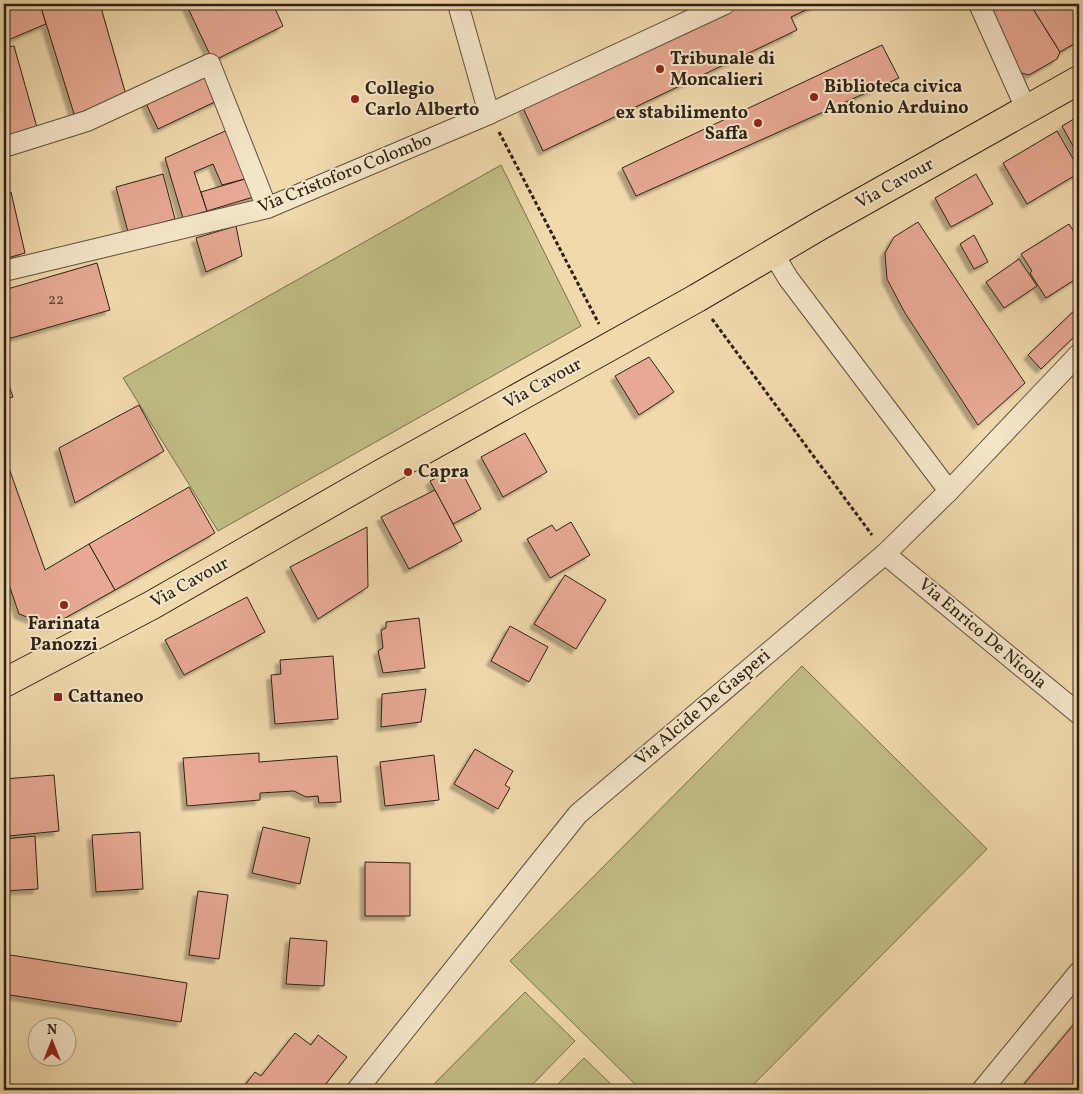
<svg xmlns="http://www.w3.org/2000/svg" width="1083" height="1094" viewBox="0 0 1083 1094" font-family="Vollkorn,serif">
  <style>
    .green { fill: #c1bd85; stroke: #78704c }
    .building { fill: #e7a993; stroke: #2e2214; filter: url(#shadow) }
    .lines { fill: none; stroke-linecap: round; stroke-linejoin: round }
    .street-casing { stroke: #5e503a; stroke-width: 22 }
    .primary-casing { stroke: #2e2214; stroke-width: 30 }
    .path { stroke: #2e2214; stroke-width: 3; stroke-dasharray: 4 2.5; stroke-linecap: butt }
    .street { stroke: #f5e6ca; stroke-width: 20 }
    .primary { stroke: #f0d9ad; stroke-width: 28 }
    .poi-dot { fill: #8f2418; stroke: #f5e6ca; stroke-width: 2 }
    .labels { text-anchor: middle; dominant-baseline: central; stroke-width: 4; stroke-linejoin: round; paint-order: stroke }
    .number-label { font-size: 15px; fill: #5c4434 }
    .poi-label { font-size: 18px; font-weight: bold; fill: #2e2214; stroke: #f5e6ca; text-anchor: start }
    .street-label { font-size: 18px; fill: #2e2214; stroke: #f5e6ca }
  </style>
  <defs>
    <filter id="shadow"><feDropShadow dx="-4.5" dy="4.5" stdDeviation="1" flood-color="#0004"/></filter>
  </defs>
  <rect width="100%" height="100%" fill="#f0d9ad"/>
  <filter id="stains"><feTurbulence type="fractalNoise" baseFrequency=".004" numOctaves="4"/><feColorMatrix values="0 0 0 0 .2 0 0 0 0 .09 0 0 0 0 .02 0 0 0 .5 -.17"/></filter>
  <radialGradient id="worn" r=".72"><stop offset=".6" stop-color="#630" stop-opacity="0"/><stop offset="1" stop-color="#630" stop-opacity=".3"/></radialGradient>
  <!-- green -->
  <g class="green">
    <path d="M 501,165 L 581,326 L 218,531 L 123,378 Z"/>
    <path d="M 802,666 L 987,849 L 748,1090 L 641,1090 L 510,961 Z"/>
    <path d="M 525,992 L 575,1041 L 527,1090 L 438,1090 L 433,1085 Z"/>
    <path d="M 584,1058 L 617,1090 L 552,1090 Z"/>
  </g>
  <!-- building -->
  <g class="building">
    <path d="M 4,4 L 40,4 L 46,24 L 8,40 L 10,46 L 4,47 Z"/>
    <path d="M 40,4 L 100,4 L 126,95 L 75,117 Z"/>
    <path d="M 186,4 L 273,4 L 283,26 L 213,61 Z"/>
    <path d="M 743,4 L 818,4 L 791,17 L 797,30 L 543,151 L 523,108 Z"/>
    <path d="M 1004,4 L 1030,4 L 1060,52 L 1057,59 L 1029,75 L 1018,72 L 992,11 Z"/>
    <path d="M 1030,4 L 1079,4 L 1079,41 L 1060,52 Z"/>
    <path d="M 882,45 L 899,78 L 636,196 L 622,168 Z"/>
    <path d="M 14,46 L 38,131 L 7,137 L 4,126 L 4,47 Z"/>
    <path d="M 208,67 L 221,99 L 158,129 L 144,99 Z"/>
    <path d="M 1079,116 L 1079,157 L 1062,126 Z"/>
    <path d="M 232,128 L 252,177 L 222,185 L 213,164 L 194,172 L 207,211 L 183,218 L 165,158 Z"/>
    <path d="M 1057,131 L 1079,169 L 1079,173 L 1027,204 L 1003,163 Z"/>
    <path d="M 163,174 L 175,219 L 128,232 L 116,187 Z"/>
    <path d="M 976,174 L 993,204 L 951,227 L 935,198 Z"/>
    <path d="M 252,177 L 260,195 L 207,211 L 201,192 Z"/>
    <path d="M 11,192 L 25,253 L 4,259 L 4,194 Z"/>
    <path d="M 918,222 L 1025,383 L 978,425 L 905,313 L 887,279 L 885,253 L 894,237 Z"/>
    <path d="M 1069,224 L 1078,238 L 1079,237 L 1079,277 L 1046,298 L 1030,273 L 1032,271 L 1021,254 Z"/>
    <path d="M 236,226 L 242,256 L 206,272 L 196,238 Z"/>
    <path d="M 974,235 L 988,262 L 974,269 L 960,244 Z"/>
    <path d="M 1019,259 L 1037,286 L 1004,308 L 986,282 Z"/>
    <path d="M 97,263 L 110,310 L 4,340 L 4,290 Z"/>
    <path d="M 1079,306 L 1079,332 L 1041,369 L 1028,355 Z"/>
    <path d="M 649,357 L 674,392 L 639,415 L 615,376 Z"/>
    <path d="M 4,371 L 13,397 L 4,400 Z"/>
    <path d="M 139,405 L 164,451 L 75,503 L 59,448 Z"/>
    <path d="M 525,433 L 547,472 L 503,497 L 481,457 Z"/>
    <path d="M 4,454 L 45,570 L 89,544 L 115,590 L 51,626 L 19,614 L 4,570 Z"/>
    <path d="M 459,467 L 481,509 L 453,524 L 430,481 Z"/>
    <path d="M 189,487 L 215,533 L 115,590 L 89,544 Z"/>
    <path d="M 435,490 L 462,541 L 409,569 L 381,517 Z"/>
    <path d="M 571,522 L 590,555 L 550,578 L 527,539 L 552,525 L 556,531 Z"/>
    <path d="M 367,527 L 368,587 L 318,619 L 290,567 Z"/>
    <path d="M 565,575 L 606,600 L 576,649 L 534,624 Z"/>
    <path d="M 247,597 L 265,632 L 184,675 L 165,640 Z"/>
    <path d="M 419,618 L 425,668 L 383,673 L 378,651 L 383,648 L 381,630 L 386,628 L 386,622 Z"/>
    <path d="M 510,626 L 548,647 L 529,682 L 491,661 Z"/>
    <path d="M 333,656 L 338,719 L 275,724 L 271,675 L 281,674 L 280,660 Z"/>
    <path d="M 426,689 L 421,722 L 381,727 L 382,694 Z"/>
    <path d="M 475,749 L 513,771 L 505,785 L 510,788 L 498,809 L 454,784 Z"/>
    <path d="M 259,753 L 259,762 L 337,756 L 341,802 L 319,803 L 318,796 L 306,797 L 294,791 L 260,793 L 260,800 L 187,806 L 183,758 Z"/>
    <path d="M 434,755 L 439,800 L 385,806 L 380,762 Z"/>
    <path d="M 54,775 L 59,831 L 9,836 L 4,779 Z"/>
    <path d="M 263,827 L 310,838 L 300,884 L 252,873 Z"/>
    <path d="M 140,832 L 143,889 L 96,892 L 92,835 Z"/>
    <path d="M 35,836 L 38,889 L 4,891 L 4,839 Z"/>
    <path d="M 365,862 L 410,863 L 410,916 L 365,916 Z"/>
    <path d="M 198,891 L 228,895 L 219,959 L 189,955 Z"/>
    <path d="M 290,938 L 327,941 L 324,986 L 286,984 Z"/>
    <path d="M 4,954 L 187,983 L 181,1022 L 4,994 Z"/>
    <path d="M 1079,1018 L 1079,1090 L 1019,1090 Z"/>
    <path d="M 295,1033 L 311,1045 L 318,1035 L 347,1057 L 321,1090 L 241,1090 L 255,1072 L 261,1076 Z"/>
  </g>
  <g class="lines">
    <!-- street casing -->
    <g class="street-casing">
      <g id="street">
        <path d="M 458,4 L 489,114"/>
        <path d="M 979,4 L 1027,111"/>
        <path d="M 4,147 L 87,121 L 210,64 L 267,208"/>
        <path d="M 773,253 L 788,278 L 949,491"/>
        <path d="M 4,271 L 267,208 L 489,114 L 725,4"/>
        <path d="M 885,554 L 1079,714"/>
        <path d="M 357,1090 L 578,814 L 885,554 L 949,491 L 1079,354"/>
        <path d="M 982,1090 L 1079,972"/>
      </g>
    </g>
    <!-- primary casing -->
    <g class="primary-casing">
      <path id="primary" d="M 4,683 L 152,605 L 379,475 L 697,298 L 821,225 L 1079,80"/>
    </g>
    <!-- path -->
    <g class="path">
      <path d="M 499,132 L 599,324"/>
      <path d="M 712,319 L 872,535"/>
    </g>
    <!-- street -->
    <use href="#street" class="street"/>
    <!-- primary -->
    <use href="#primary" class="primary"/>
  </g>
  <!-- markers -->
  <g class="poi-dot">
    <circle cx="660" cy="69" r="5"/>
    <circle cx="814" cy="97" r="5"/>
    <circle cx="355" cy="99" r="5"/>
    <circle cx="758" cy="123" r="5"/>
    <circle cx="408" cy="472" r="5"/>
    <circle cx="64" cy="605" r="5"/>
    <rect x="53" y="692" width="10" height="10" rx="2.5"/>
  </g>
  <g class="labels">
    <!-- number labels -->
    <g class="number-label">
      <text x="56" y="300">22</text>
    </g>
    <!-- poi labels -->
    <g class="poi-label">
      <text x="670" y="59">Tribunale di<tspan x="670" dy="21">Moncalieri</tspan></text>
      <text x="824" y="87">Biblioteca civica<tspan x="824" dy="21">Antonio Arduino</tspan></text>
      <text x="365" y="89">Collegio<tspan x="365" dy="21">Carlo Alberto</tspan></text>
      <text x="748" y="113" text-anchor="end">ex stabilimento<tspan x="748" dy="21">Saffa</tspan></text>
      <text x="418" y="472">Capra</text>
      <text x="64" y="624" text-anchor="middle">Farinata<tspan x="64" dy="21">Panozzi</tspan></text>
      <text x="68" y="697">Cattaneo</text>
    </g>
    <!-- street labels -->
    <g class="street-label">
      <text transform="translate(345 174) rotate(-22)">Via Cristoforo Colombo</text>
      <text transform="translate(895 184) rotate(-29)">Via Cavour</text>
      <text transform="translate(543 384) rotate(-29)">Via Cavour</text>
      <text transform="translate(190 583) rotate(-29)">Via Cavour</text>
      <text transform="translate(982 634) rotate(40)">Via Enrico De Nicola</text>
      <text transform="translate(703 708) rotate(-40)">Via Alcide De Gasperi</text>
    </g>
  </g>
  <!-- margin -->
  <rect width="1083" height="1094" fill="none" stroke="#f0d9ad" stroke-width="20"/>
  <rect x="5" y="5" width="1073" height="1084" fill="none" stroke="#2e2214" stroke-width="2.5"/>
  <rect x="10" y="10" width="1063" height="1074" fill="none" stroke="#2e2214"/>
  <!-- north arrow -->
  <g transform="translate(52 1042)"><circle r="24" fill="#f5e6ca" stroke="#a59881"/>
  <path d="M0-4L9 19L0 12L-9 19Z" fill="#8f2418"/>
  <text y="-8" font-size="14" font-weight="bold" text-anchor="middle" fill="#2e2214">N</text>
  </g>
  <rect width="100%" height="100%" filter="url(#stains)"/>
  <rect width="100%" height="100%" fill="url(#worn)"/>
</svg>
